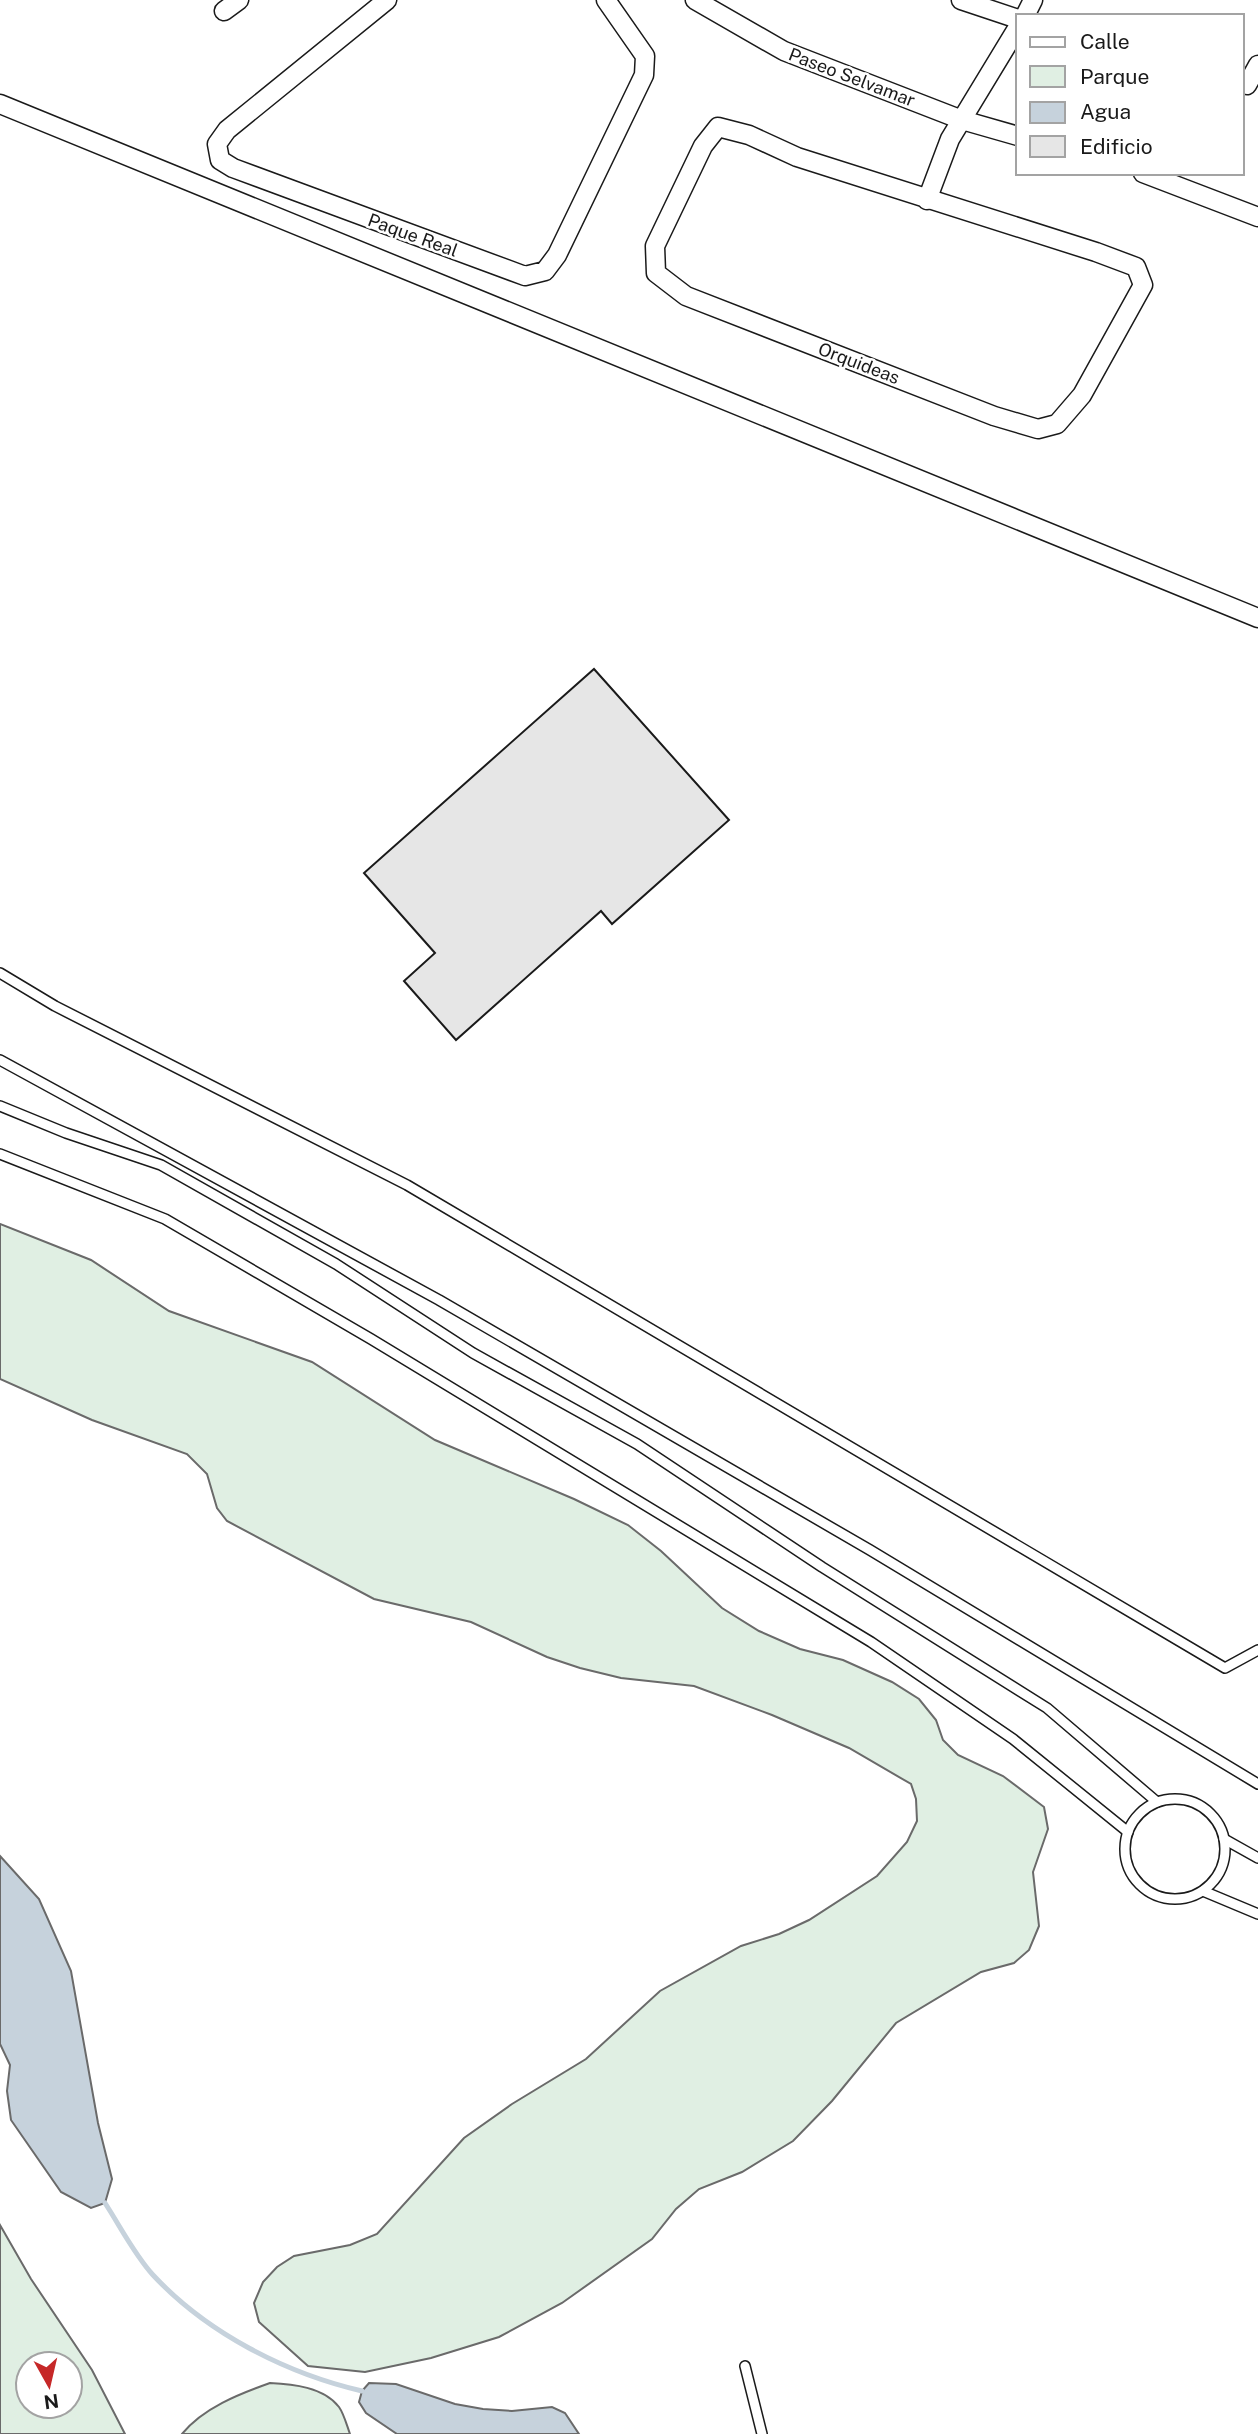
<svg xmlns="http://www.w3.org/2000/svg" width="1258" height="2434" viewBox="0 0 1258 2434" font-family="'Public Sans',sans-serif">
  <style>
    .green { fill: #e0efe3; stroke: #6a6a6a; stroke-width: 2; fill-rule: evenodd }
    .water { fill: #c6d2dc; stroke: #6a6a6a; stroke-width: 2 }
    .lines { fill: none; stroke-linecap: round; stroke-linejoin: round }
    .stream { stroke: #c6d2dc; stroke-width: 5 }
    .building { fill: #e6e6e6; stroke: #1a1a1a; stroke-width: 2 }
    .lane-casing { stroke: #1a1a1a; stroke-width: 12 }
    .street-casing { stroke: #1a1a1a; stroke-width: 21 }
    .lane { stroke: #fff; stroke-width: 9 }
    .street { stroke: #fff; stroke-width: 18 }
    .labels { text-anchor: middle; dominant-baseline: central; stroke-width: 5; stroke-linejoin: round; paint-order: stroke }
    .street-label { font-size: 18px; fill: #1a1a1a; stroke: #fff }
  </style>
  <rect width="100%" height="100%" fill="#fff"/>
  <!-- green -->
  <g class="green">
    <path d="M 0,1224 L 91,1260 L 169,1311 L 312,1362 L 435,1440 L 574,1499 L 628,1525 L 661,1551 L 722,1608 L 759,1631 L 800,1649 L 843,1660 L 892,1682 L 919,1699 L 936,1720 L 943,1740 L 958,1755 L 1003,1776 L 1044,1807 L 1048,1829 L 1033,1872 L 1039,1926 L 1029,1950 L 1014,1963 L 981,1972 L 896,2023 L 832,2101 L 793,2141 L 742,2172 L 699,2189 L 676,2209 L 652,2239 L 562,2303 L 499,2337 L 431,2358 L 365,2372 L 308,2366 L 259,2322 L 254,2303 L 263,2282 L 277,2267 L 294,2256 L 350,2245 L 377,2234 L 464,2138 L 512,2104 L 586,2059 L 660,1991 L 741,1946 L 779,1934 L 809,1920 L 877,1876 L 907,1842 L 917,1821 L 916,1799 L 911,1784 L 849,1748 L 772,1715 L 694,1686 L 621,1678 L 580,1668 L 547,1657 L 471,1622 L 374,1599 L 227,1521 L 217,1508 L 207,1474 L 187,1454 L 92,1420 L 0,1379 Z"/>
    <path d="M 0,2225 L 31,2279 L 92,2370 L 125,2434 L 0,2434 ZM 70,2364 L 70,2406 L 28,2406 L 28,2364 Z"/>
    <path d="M 270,2383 C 292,2384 324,2387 339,2407 C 344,2414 347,2426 350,2434 L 182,2434 C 203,2408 239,2394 270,2383 Z"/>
  </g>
  <!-- water -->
  <g class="water">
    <path d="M 0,1856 L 39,1899 L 71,1971 L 98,2123 L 112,2179 L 105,2203 L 91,2208 L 61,2192 L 11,2120 L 7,2091 L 10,2065 L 0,2044 Z"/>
    <path d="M 369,2383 L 396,2384 L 455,2404 L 483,2409 L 512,2411 L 552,2407 L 565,2413 L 579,2434 L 397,2434 L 366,2413 L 359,2402 L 362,2391 Z"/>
  </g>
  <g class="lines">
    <!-- stream -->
    <path class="stream" d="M 105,2203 C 120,2226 134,2254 153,2275 C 207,2333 285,2373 362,2391"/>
  </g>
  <!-- building -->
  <path class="building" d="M 594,669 L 729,820 L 612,924 L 601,911 L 456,1040 L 404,981 L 435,953 L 364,873 Z"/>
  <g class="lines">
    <!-- lane casing -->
    <g class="lane-casing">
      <g id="lane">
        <path d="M 0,973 L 55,1006 L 407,1185 L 1225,1668 L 1258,1650"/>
        <path d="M 0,1060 L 439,1300 L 870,1550 L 1258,1784"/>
        <path d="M 0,1106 L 66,1133 L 161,1165 L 336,1264 L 473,1353 L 637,1444 L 822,1567 L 1047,1708 L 1157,1802"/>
        <path d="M 0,1154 L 165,1219 L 371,1339 L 871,1642 L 1013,1739 L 1128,1832"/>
        <circle cx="1175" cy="1849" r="50"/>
        <path d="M 1224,1839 L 1258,1858"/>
        <path d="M 1203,1891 L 1258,1914"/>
        <path d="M 745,2366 L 762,2434"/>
      </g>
    </g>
    <!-- street casing -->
    <g class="street-casing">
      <g id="street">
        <path d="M 387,0 L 227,130 L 217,144 L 220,160 L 233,168 L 525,276 L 545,271 L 557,255 L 644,75 L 645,56 L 606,0"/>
        <path d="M 695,0 L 784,51 L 962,120 L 1018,136"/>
        <path d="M 961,0 L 1018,19"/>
        <path d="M 224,11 L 239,0"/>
        <path d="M 1025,16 L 1033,0"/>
        <path d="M 1242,83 L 1247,85 L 1258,65"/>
        <path d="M 0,104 L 1258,618"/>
        <path d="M 718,127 L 749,135 L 797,157 L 1096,252 L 1136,267 L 1143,285 L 1082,395 L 1057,424 L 1038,429 L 994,416 L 686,296 L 656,273 L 655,246 L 703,146 Z"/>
        <path d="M 1143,173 L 1258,217"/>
        <path d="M 927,200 L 950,139 L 1018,27"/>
      </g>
    </g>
    <!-- lane -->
    <use href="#lane" class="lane"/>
    <!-- street -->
    <use href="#street" class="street"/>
  </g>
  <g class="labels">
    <!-- street labels -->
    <g class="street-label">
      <text transform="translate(852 77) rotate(21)">Paseo Selvamar</text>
      <text transform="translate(413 235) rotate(20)">Paque Real</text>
      <text transform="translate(859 363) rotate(21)">Orquideas</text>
    </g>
  </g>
  <!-- legend -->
  <rect x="1016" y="14" width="228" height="161" fill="#ffffff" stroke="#a3a3a3" stroke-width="2"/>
  <rect x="1030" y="37" width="35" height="10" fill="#ffffff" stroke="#a3a3a3" stroke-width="2"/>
  <text x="1080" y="49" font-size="21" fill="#1a1a1a">Calle</text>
  <rect x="1030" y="66" width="35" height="21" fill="#e0efe3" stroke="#a3a3a3" stroke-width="2"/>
  <text x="1080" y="84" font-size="21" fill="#1a1a1a">Parque</text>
  <rect x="1030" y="102" width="35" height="21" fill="#c6d2dc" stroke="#a3a3a3" stroke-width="2"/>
  <text x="1080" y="119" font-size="21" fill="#1a1a1a">Agua</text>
  <rect x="1030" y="136" width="35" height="21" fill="#e6e6e6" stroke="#a3a3a3" stroke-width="2"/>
  <text x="1080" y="154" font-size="21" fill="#1a1a1a">Edificio</text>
  <!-- north arrow -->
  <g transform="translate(49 2385) rotate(172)"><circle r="33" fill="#ffffff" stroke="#a3a3a3" stroke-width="2"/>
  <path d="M0-5L12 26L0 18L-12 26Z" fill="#c62828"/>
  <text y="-10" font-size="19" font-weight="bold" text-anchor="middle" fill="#1a1a1a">N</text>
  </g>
</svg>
